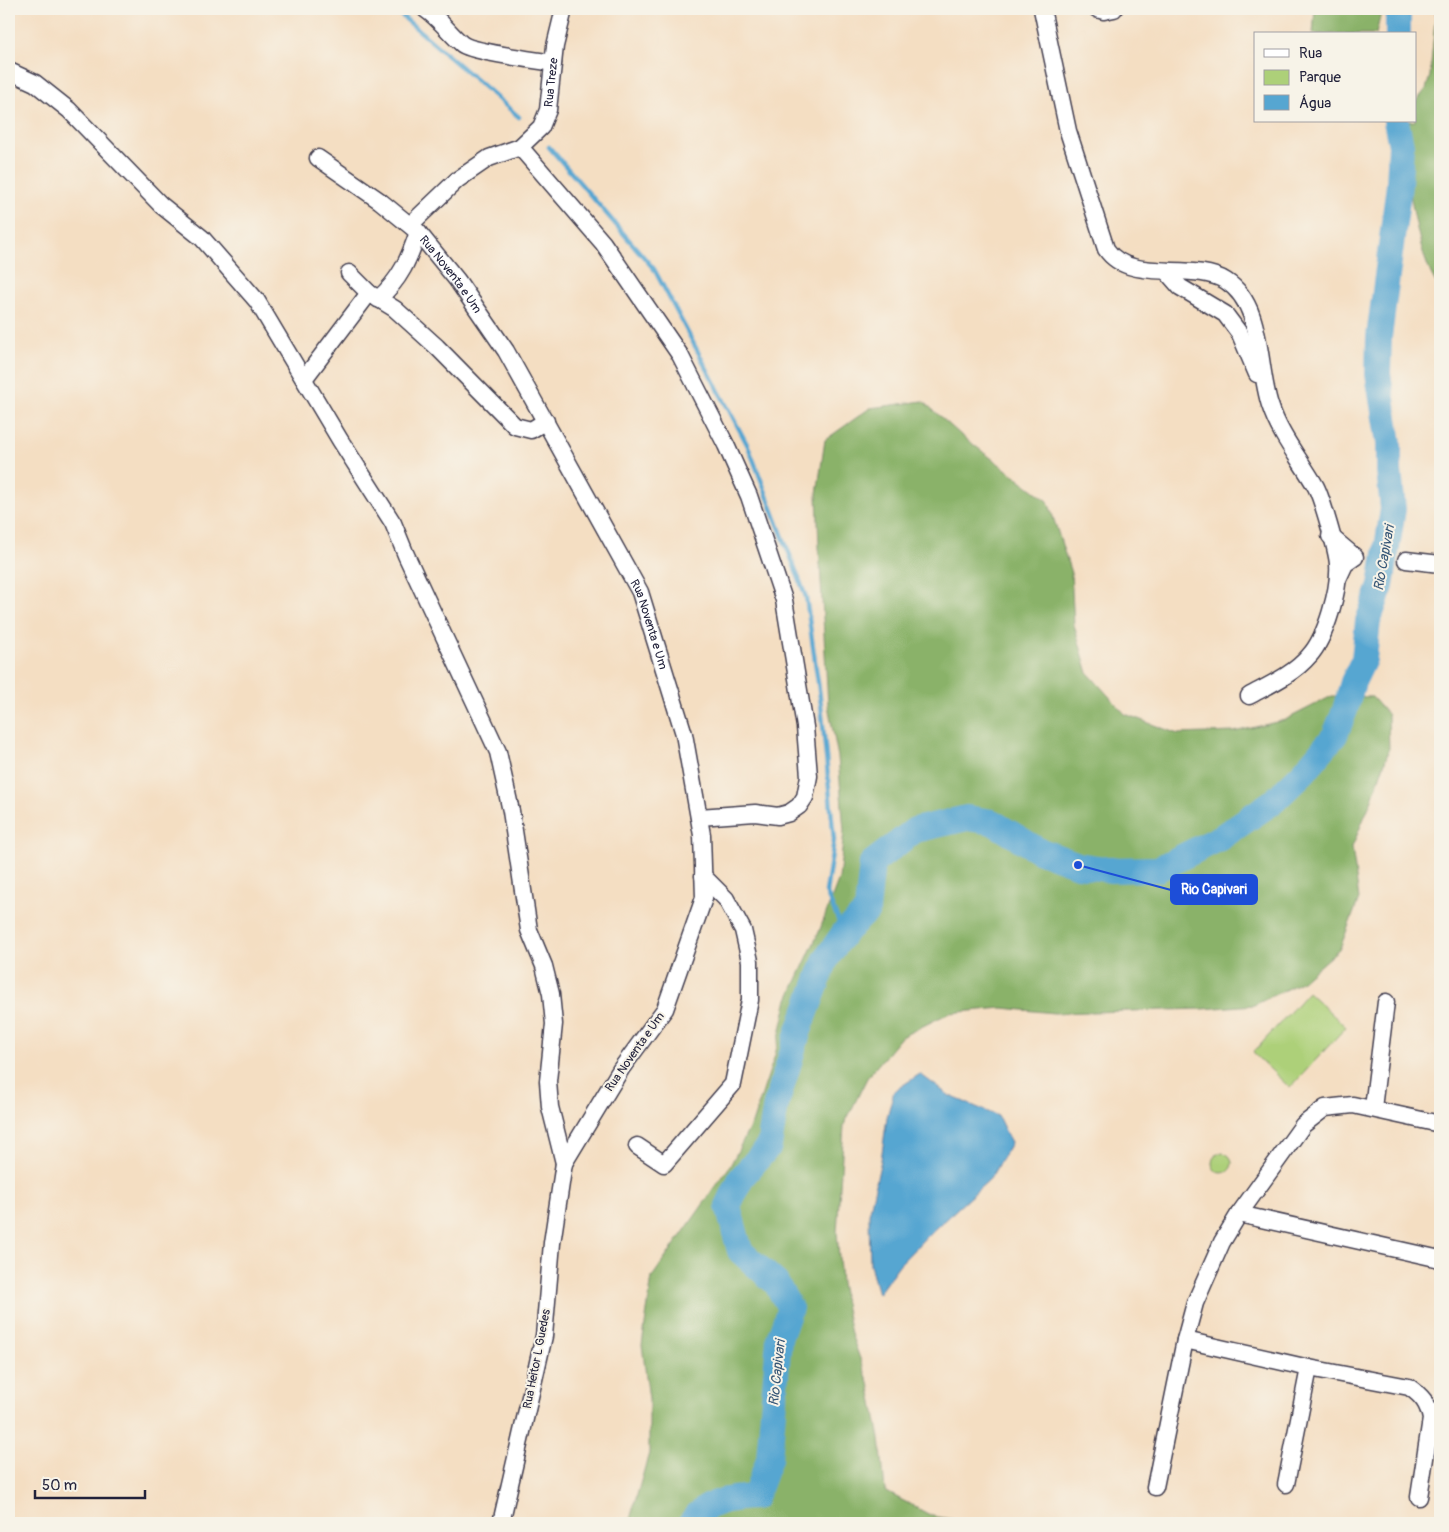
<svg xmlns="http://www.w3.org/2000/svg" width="1449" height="1532" viewBox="0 0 1449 1532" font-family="Pangolin,sans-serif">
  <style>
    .green { fill: #add079; stroke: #68795a }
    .forest { fill: #8ab269; stroke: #566a52 }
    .water { fill: #56a6d1; stroke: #3c6486 }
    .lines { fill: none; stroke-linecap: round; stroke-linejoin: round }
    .stream { stroke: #56a6d1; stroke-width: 4.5 }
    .river { stroke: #56a6d1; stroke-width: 26 }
    .street-casing { stroke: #423e4f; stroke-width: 19 }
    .street { stroke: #fff; stroke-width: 16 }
    .labels { text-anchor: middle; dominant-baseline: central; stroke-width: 4; stroke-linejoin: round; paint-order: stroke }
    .street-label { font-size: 12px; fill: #22223b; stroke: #f7f3e8 }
    .water-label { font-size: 14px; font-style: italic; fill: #375777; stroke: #f7f3e8 }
    .leader { fill: none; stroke: #1d4ed8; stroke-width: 2 }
    .callout-dot { fill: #1d4ed8; stroke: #f7f3e8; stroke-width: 2 }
    .callout { fill: #1d4ed8; stroke: #1d4ed8; stroke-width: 2 }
    .callout-label { font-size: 14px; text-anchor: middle; font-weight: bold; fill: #fff }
  </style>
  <rect width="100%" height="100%" fill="#f7f3e8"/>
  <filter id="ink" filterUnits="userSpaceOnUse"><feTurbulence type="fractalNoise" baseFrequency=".02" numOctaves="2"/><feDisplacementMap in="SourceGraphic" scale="10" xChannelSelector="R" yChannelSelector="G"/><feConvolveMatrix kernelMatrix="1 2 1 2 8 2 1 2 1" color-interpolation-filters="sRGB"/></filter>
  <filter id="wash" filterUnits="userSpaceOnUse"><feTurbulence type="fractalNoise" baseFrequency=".0096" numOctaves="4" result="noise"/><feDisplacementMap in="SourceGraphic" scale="20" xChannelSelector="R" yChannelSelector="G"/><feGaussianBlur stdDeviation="1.12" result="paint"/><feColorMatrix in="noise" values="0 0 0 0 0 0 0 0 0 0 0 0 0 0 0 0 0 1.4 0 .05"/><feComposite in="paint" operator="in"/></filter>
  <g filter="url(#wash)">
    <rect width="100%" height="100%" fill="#f4dec2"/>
    <!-- green -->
    <g class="green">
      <path d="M 1308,992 L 1346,1027 L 1290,1088 L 1253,1053 Z"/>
      <circle cx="1222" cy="1163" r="10"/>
    </g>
    <!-- forest -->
    <g class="forest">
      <path d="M 1315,9 L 1382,9 L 1376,34 L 1313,34 Z"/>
      <path d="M 1436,9 L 1440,9 L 1440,288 C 1415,260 1409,167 1396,127 L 1401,121 L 1415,121 L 1415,103 L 1426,89 L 1430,76 Z"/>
      <path d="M 923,401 L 962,436 L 1048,501 L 1071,573 L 1074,625 L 1088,673 L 1125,714 L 1178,734 L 1234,732 L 1285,720 L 1332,696 L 1372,697 L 1388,715 L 1389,750 L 1372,799 L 1352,847 L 1359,899 L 1340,948 L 1301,982 L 1254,1005 L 1203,1009 L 1054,1013 L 1002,1008 L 949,1013 L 901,1037 L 867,1078 L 844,1125 L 837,1232 L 841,1283 L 851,1334 L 869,1383 L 880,1438 L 885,1491 L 932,1516 L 975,1523 L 629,1523 L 649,1453 L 649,1399 L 642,1345 L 652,1277 L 730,1166 L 753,1121 L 775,1055 L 788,999 L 819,932 L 839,879 L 844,831 L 838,757 L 828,705 L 819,547 L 817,494 L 825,440 L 870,408 Z"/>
    </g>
    <!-- water -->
    <path class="water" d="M 920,1074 L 950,1096 L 998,1116 L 1011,1143 L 990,1179 L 927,1236 L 899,1265 L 878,1294 L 870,1265 L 869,1214 L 881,1160 L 887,1117 L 894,1091 Z"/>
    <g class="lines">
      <!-- stream -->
      <g class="stream">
        <path d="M 394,9 L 519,117"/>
        <path d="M 549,147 L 654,269 L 748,446 L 806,597 L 821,704 L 834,840 L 826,892 L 844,933"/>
      </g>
      <!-- river -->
      <g class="river">
        <path d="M 1398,34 L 1398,9"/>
        <path d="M 691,1523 C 705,1501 731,1498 755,1497 L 769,1459 L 779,1339 L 790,1308 L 776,1283 L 740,1251 L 728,1206 L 741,1178 L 769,1146 L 776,1105 L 798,1033 L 826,959 L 844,933 L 867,911 L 872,863 L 915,830 L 967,818 L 992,822 L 1038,850 L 1078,865 L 1110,870 L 1158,869 L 1220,838 L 1274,801 L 1304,772 L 1335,735 L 1345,710 L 1353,682 L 1364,659 L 1368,621 L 1381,586 L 1393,509 L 1389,471 L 1389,443 L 1378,374 L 1379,337 L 1399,185 L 1401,145 L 1396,121"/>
      </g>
    </g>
  </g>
  <g filter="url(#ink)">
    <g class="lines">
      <!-- street casing -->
      <g class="street-casing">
        <g id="street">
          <path d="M 425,9 C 440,19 449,33 462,44 C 472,52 536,60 553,63"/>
          <path d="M 1042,9 L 1068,131 L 1106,249 C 1130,285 1193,260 1226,281 C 1264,305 1257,366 1270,405 C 1280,436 1300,459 1316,487 C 1322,499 1337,550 1338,564 C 1340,588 1326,638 1309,656 C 1294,674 1269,685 1249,696"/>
          <path d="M 1097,9 L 1104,11 L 1114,9"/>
          <path d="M 9,71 L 35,83 L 69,110 L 161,205 L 202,238 L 257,301 L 340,440 L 393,523 L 406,555 L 498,752 L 511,811 L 529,930 L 544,966 L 551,994 L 554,1024 L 548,1081 L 550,1107 L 564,1163 L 552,1243 L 544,1336 L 501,1523"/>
          <path d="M 520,147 L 603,243 L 680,355 L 726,445 L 749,496 L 784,600 L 805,727 L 809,776 L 805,797 L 799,806 L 789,813 L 778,816 L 755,813 L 699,817"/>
          <path id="s1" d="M 318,158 L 380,201 L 418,232 L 457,280 L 506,351 L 640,592 L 684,734 L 702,835 L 704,898 L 665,1009 L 621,1069 L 564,1163"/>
          <path id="s2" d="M 410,225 L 457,180 L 489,158 L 520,147 L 541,127 L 548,110 L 555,46 L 564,9"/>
          <path d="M 1167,272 L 1180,287 L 1225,314 L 1240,334 L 1257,374"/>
          <path d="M 349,273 L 369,293 L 395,309 L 437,347 L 515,426 L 531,430 L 546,421"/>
          <path d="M 378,299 C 400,280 409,259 418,232"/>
          <path d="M 304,379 L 369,293"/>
          <path d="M 1330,536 L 1355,557 L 1345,564 L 1338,579"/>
          <path d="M 1406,560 L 1440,564"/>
          <path d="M 1373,1108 L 1386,1002"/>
          <path d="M 637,1146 L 664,1164 L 733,1084 L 750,1000 L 750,961 L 743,930 L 726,899 L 703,876"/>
          <path d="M 1239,1214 L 1440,1259"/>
          <path d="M 1185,1340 L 1309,1368 L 1409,1387 C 1422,1396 1428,1403 1431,1419 L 1419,1497"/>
          <path d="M 1286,1484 L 1309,1368"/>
          <path d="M 1155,1487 L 1185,1340 L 1195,1303 L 1222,1242 L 1239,1214 L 1303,1125 L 1325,1108 L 1353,1105 L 1440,1124"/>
        </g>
      </g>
      <!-- street -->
      <use href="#street" class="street"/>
    </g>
  </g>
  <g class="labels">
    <!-- street labels -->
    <g class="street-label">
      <text stroke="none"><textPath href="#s2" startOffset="212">Rua Treze</textPath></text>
      <text stroke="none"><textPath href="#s1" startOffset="178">Rua Noventa e Um</textPath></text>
      <text stroke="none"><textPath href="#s1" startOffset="582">Rua Noventa e Um</textPath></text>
      <text transform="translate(635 1052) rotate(-55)">Rua Noventa e Um</text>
      <text transform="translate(537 1359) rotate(-79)">Rua Heitor L Guedes</text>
    </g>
    <!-- water labels -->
    <g class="water-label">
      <text transform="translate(1384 558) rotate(-80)">Rio Capivari</text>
      <text transform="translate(777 1373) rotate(-84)">Rio Capivari</text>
    </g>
  </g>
  <!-- callouts -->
  <path class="leader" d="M1078 865L1171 890"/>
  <circle class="callout-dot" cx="1078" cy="865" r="5"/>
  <rect class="callout" x="1171" y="875" width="86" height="29" rx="5"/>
  <g class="callout-label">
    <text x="1214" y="894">Rio Capivari</text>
  </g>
  <!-- margin -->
  <rect width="1449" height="1532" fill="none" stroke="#f7f3e8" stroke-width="30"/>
  <!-- legend -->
  <rect x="1254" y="32" width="162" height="90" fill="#f7f3e8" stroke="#a29fa3"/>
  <rect x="1264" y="49" width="25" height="8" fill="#ffffff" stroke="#a29fa3"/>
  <text x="1299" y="58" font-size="15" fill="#22223b">Rua</text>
  <rect x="1264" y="70" width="25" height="15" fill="#add079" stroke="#a29fa3"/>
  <text x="1299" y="82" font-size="15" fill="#22223b">Parque</text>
  <rect x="1264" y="95" width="25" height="15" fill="#56a6d1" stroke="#a29fa3"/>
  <text x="1299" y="108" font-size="15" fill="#22223b">Água</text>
  <!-- scale -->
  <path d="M35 1490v8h110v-8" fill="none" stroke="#22223b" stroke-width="2.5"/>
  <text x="42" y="1490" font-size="15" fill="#22223b" stroke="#f7f3e8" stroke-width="4" paint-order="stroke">50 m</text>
</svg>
